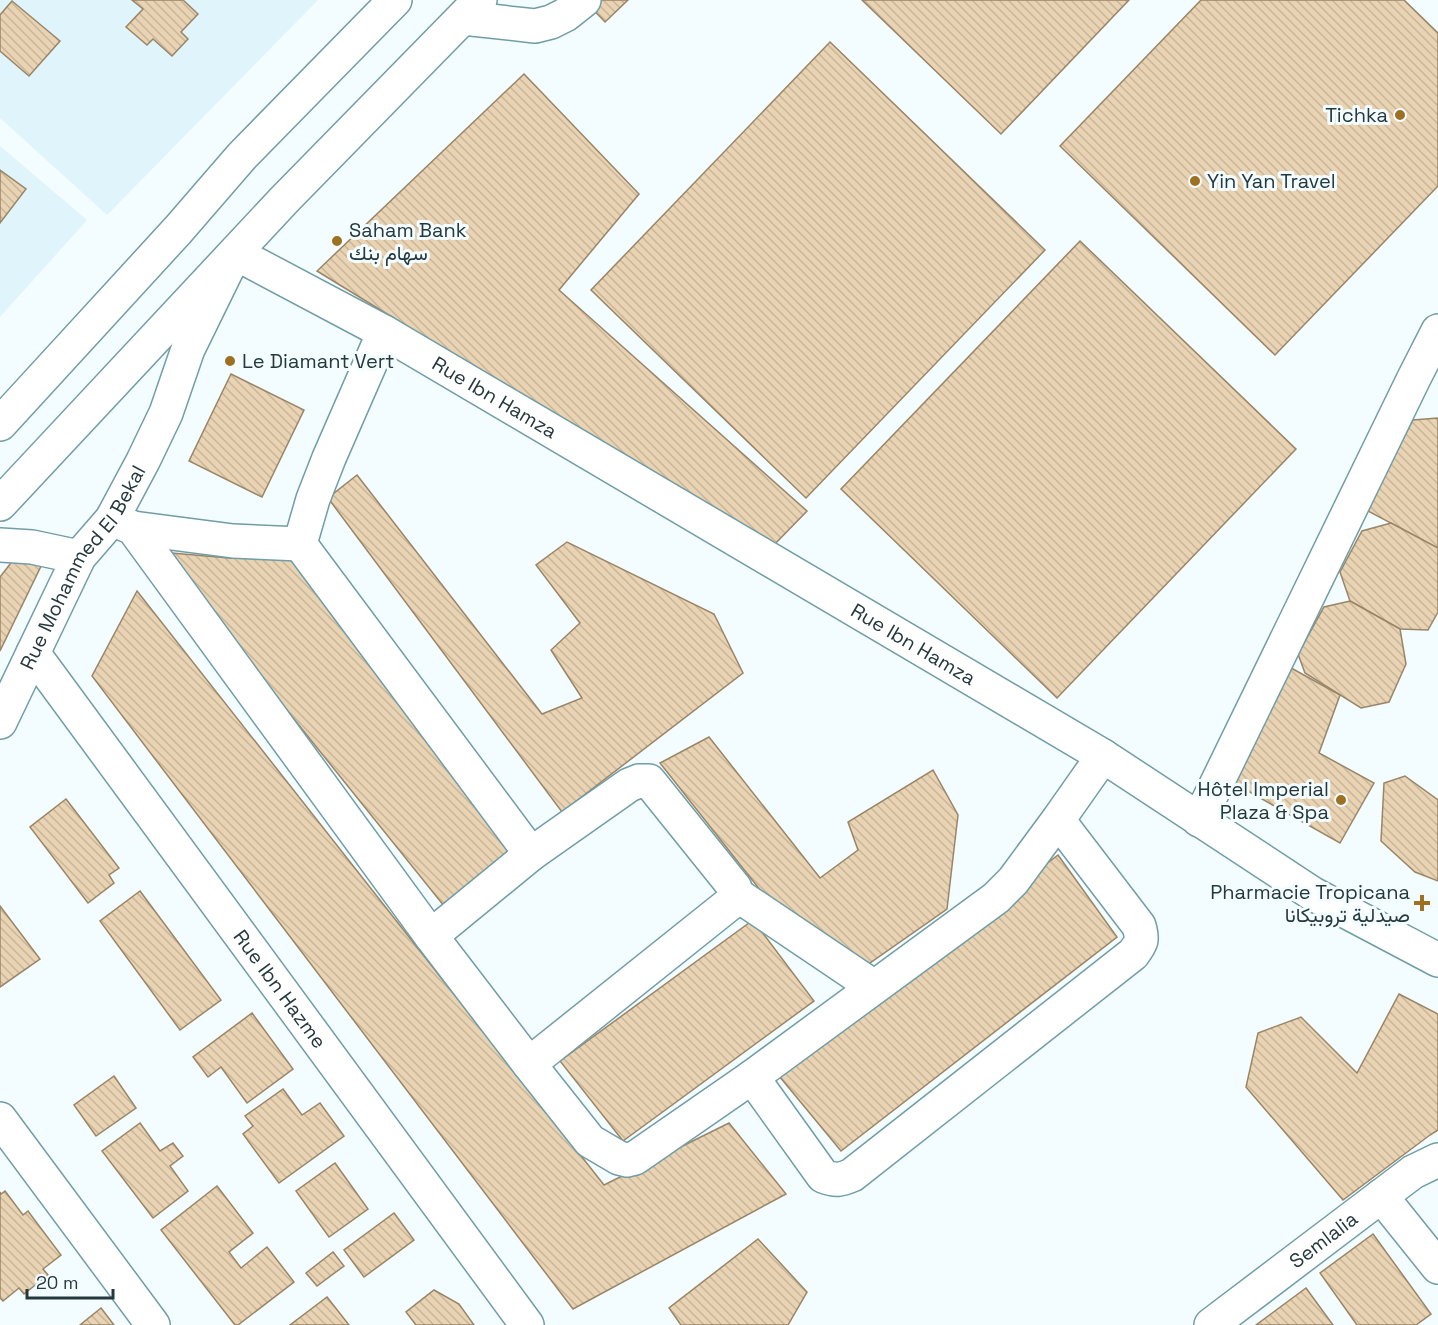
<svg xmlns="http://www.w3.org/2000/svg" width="1438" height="1325" viewBox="0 0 1438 1325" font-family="'Space Grotesk',Vazirmatn,sans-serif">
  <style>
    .built { fill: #e0f5fb }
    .building { fill: url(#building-back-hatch); stroke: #998567; stroke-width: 1.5 }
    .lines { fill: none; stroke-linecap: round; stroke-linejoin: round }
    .minor-casing { stroke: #719da7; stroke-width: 36 }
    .major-casing { stroke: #719da7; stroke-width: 36 }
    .minor { stroke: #fff; stroke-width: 33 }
    .major { stroke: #fff; stroke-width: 33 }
    .poi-dot { fill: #9d7121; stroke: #f3fcfe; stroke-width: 2 }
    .labels { text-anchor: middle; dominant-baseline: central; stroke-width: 6; stroke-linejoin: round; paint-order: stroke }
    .poi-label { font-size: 20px; fill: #25383c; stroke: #f3fcfe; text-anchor: end }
    .street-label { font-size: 20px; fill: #25383c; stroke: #f3fcfe }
  </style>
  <defs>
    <pattern id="building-back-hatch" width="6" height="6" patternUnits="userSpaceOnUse" patternTransform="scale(1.5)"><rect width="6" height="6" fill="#e9d3b2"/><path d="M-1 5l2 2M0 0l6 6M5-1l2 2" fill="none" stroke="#c8b69a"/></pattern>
  </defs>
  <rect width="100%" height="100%" fill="#f3fcfe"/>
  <!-- built -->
  <g class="built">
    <path d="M 0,0 L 318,0 L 107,215 L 0,118 Z"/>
    <path d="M 0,146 L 87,220 L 0,317 Z"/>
  </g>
  <!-- building -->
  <g class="building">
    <path d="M 132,0 L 183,0 L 198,14 L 181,32 L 188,39 L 172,56 L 153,39 L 147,45 L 126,27 L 143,9 Z"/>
    <path d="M 584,0 L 628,0 L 605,22 Z"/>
    <path d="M 862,0 L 1129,0 L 1001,134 Z"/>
    <path d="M 1201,0 L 1404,0 L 1438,33 L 1438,186 L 1275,355 L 1060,146 Z"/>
    <path d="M 12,1 L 60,41 L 29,76 L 0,51 L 0,15 Z"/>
    <path d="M 830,42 L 1045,250 L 806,498 L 591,290 Z"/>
    <path d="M 524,74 L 639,194 L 559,290 L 807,511 L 770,549 L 317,271 Z"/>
    <path d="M 0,170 L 26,189 L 0,223 Z"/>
    <path d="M 1080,241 L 1296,449 L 1057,698 L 841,489 Z"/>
    <path d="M 231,374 L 304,410 L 262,497 L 189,461 Z"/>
    <path d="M 1438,418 L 1438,548 L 1366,510 L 1413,420 Z"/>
    <path d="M 357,475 L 542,714 L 582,698 L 551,650 L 580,623 L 536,565 L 567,542 L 714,614 L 743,673 L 562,812 L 328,498 Z"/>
    <path d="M 1391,523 L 1438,548 L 1438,612 L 1428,630 L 1400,629 L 1350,601 L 1340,572 L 1362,531 Z"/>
    <path d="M 21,550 L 43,562 L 0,651 L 0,577 Z"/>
    <path d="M 160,552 L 229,558 L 291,559 L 513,849 L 444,906 Z"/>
    <path d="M 137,591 L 604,1185 L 729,1123 L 786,1194 L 573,1309 L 92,676 Z"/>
    <path d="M 1350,601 L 1400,629 L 1406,664 L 1389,702 L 1361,708 L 1305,673 L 1298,654 L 1324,607 Z"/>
    <path d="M 1284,664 L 1340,695 L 1319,753 L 1374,783 L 1340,843 L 1230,781 Z"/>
    <path d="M 709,737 L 820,878 L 858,850 L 848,822 L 933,770 L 958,815 L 947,909 L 867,965 L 764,895 L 660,763 Z"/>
    <path d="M 1405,776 L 1438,800 L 1438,881 L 1415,872 L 1381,841 L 1384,783 Z"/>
    <path d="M 66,799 L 119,868 L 109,875 L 114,883 L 88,903 L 30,827 Z"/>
    <path d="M 1058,855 L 1117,937 L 841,1151 L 775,1071 Z"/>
    <path d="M 140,891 L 221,1000 L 180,1030 L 100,921 Z"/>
    <path d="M 0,906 L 40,959 L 0,987 Z"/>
    <path d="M 753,920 L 814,1001 L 623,1141 L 560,1061 Z"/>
    <path d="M 1399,994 L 1438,1014 L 1438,1130 L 1430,1135 L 1343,1200 L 1246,1087 L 1258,1033 L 1301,1017 L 1357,1073 Z"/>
    <path d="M 252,1013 L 293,1069 L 247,1103 L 221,1067 L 208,1077 L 193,1057 Z"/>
    <path d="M 114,1076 L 136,1108 L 96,1136 L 74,1105 Z"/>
    <path d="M 283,1089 L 302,1115 L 320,1103 L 344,1136 L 279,1183 L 243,1134 L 253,1126 L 245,1116 Z"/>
    <path d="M 140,1123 L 160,1151 L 173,1143 L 183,1156 L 170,1166 L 188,1191 L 153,1218 L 102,1151 Z"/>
    <path d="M 335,1163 L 368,1209 L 329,1237 L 296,1191 Z"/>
    <path d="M 217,1186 L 253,1233 L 229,1252 L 241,1268 L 267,1247 L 294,1282 L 238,1325 L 235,1325 L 161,1230 Z"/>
    <path d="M 5,1191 L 23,1215 L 28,1211 L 61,1255 L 43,1269 L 48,1275 L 24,1294 L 19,1288 L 3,1301 L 0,1298 L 0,1192 L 1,1194 Z"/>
    <path d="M 394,1213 L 414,1240 L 364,1277 L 344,1250 Z"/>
    <path d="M 1373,1234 L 1431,1314 L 1416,1325 L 1357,1325 L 1320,1273 Z"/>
    <path d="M 758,1239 L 807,1292 L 788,1325 L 681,1325 L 669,1308 Z"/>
    <path d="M 333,1252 L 344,1266 L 317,1286 L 306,1273 Z"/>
    <path d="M 1306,1288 L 1333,1325 L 1256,1325 Z"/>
    <path d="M 434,1290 L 459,1304 L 474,1325 L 416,1325 L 406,1312 Z"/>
    <path d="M 327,1297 L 349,1325 L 290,1325 Z"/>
    <path d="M 101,1308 L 114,1325 L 80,1325 Z"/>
  </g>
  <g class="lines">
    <!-- minor casing -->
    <g class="minor-casing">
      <g id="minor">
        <path d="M 463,18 L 535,26 L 551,22 L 565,15 L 584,0"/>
        <path d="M 112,519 L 133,528 L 431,936 L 529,1064 L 590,1141 L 619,1158 L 627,1160 L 635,1158 L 752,1077 L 996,898 L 1013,881 L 1058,820 L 1103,756"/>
        <path d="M 133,528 L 233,541 L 300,544 L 313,499 L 329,458 L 384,332"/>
        <path d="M 300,544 L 531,854"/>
        <path d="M 0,545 L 32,547 L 79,557"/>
        <path id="s1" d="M 33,653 L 527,1325"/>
        <path id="s2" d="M 0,722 L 79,557 L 112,519 L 143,461 L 166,413 L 188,349 L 235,253 L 384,332 L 1103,756 L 1313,894 L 1438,960"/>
        <path d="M 1199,820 L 1414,378 L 1438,331"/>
        <path d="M 736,894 L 874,987"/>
        <path d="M 431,936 L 531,854 L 629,785 L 639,781 L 649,781 L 735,888 L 736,894 L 733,901 L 529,1064"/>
        <path d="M 752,1077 L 823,1176 C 836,1181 840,1180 852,1175 L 1133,954 C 1142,942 1143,940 1139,926 L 1058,820"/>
        <path d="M 0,1119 L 153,1325"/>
        <path d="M 1381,1196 L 1438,1267"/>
        <path id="s3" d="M 1211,1325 L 1413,1172 L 1438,1160"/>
      </g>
    </g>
    <!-- major casing -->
    <g class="major-casing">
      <g id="major">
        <path d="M 0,424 L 178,230 L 242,156 L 395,0"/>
        <path d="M 0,504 L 285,199 L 480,0"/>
      </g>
    </g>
    <!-- minor -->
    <use href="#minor" class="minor"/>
    <!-- major -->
    <use href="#major" class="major"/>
  </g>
  <!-- markers -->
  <g class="poi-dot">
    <circle cx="1400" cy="115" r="6"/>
    <circle cx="1195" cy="181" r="6"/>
    <circle cx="337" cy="241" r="6"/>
    <circle cx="230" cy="361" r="6"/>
    <circle cx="1341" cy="800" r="6"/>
    <path d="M1419 894h6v6h6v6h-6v6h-6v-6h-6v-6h6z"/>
  </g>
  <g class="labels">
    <!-- poi labels -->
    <g class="poi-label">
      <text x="1388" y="115">Tichka</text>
      <text x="1207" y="181" text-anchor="start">Yin Yan Travel</text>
      <text x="349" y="230" text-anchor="start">Saham Bank<tspan x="349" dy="23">سهام بنك</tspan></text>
      <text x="242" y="361" text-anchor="start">Le Diamant Vert</text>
      <text x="1329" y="789">Hôtel Imperial<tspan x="1329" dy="23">Plaza &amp; Spa</tspan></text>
      <text x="1410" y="892">Pharmacie Tropicana<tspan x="1410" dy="23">صيدلية تروبيكانا</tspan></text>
    </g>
    <!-- street labels -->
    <g class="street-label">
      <text stroke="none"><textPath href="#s2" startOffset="824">Rue Ibn Hamza</textPath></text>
      <text stroke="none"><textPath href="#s2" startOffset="176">Rue Mohammed El Bekal</textPath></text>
      <text stroke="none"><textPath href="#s2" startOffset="1310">Rue Ibn Hamza</textPath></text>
      <text stroke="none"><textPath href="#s1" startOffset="417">Rue Ibn Hazme</textPath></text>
      <text stroke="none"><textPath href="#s3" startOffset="141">Semlalia</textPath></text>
    </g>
  </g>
  <!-- scale -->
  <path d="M27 1289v9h86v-9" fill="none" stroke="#25383c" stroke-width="3"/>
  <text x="36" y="1289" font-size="18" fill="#25383c" stroke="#f3fcfe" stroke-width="4.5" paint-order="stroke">20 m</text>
</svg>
